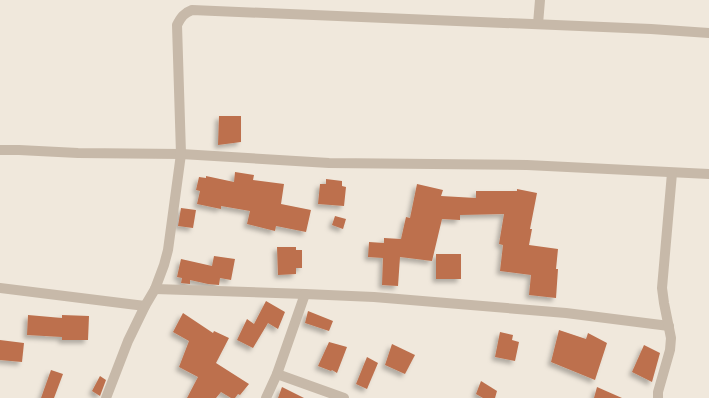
<svg xmlns="http://www.w3.org/2000/svg" width="709" height="398" viewBox="0 0 709 398" font-family="Barlow,sans-serif">
  <style>
    .building { fill: #bd704d; filter: url(#shadow) }
    .lines { fill: none; stroke-linecap: round; stroke-linejoin: round }
    .minor { stroke: #c7b9a9; stroke-width: 10 }
  </style>
  <defs>
    <filter id="shadow"><feDropShadow dx="-3.5" dy="3.5" stdDeviation="2" flood-color="#0004"/></filter>
  </defs>
  <rect width="100%" height="100%" fill="#f0e8dc"/>
  <!-- building -->
  <g class="building">
    <path d="M 219,116 L 241,116 L 241,142 L 218,145 Z"/>
    <path d="M 235,172 L 254,175 L 253,180 L 284,184 L 281,204 L 311,210 L 306,232 L 276,226 L 275,231 L 247,224 L 250,211 L 221,206 L 221,209 L 197,204 L 200,191 L 196,190 L 199,177 L 206,178 L 206,176 L 234,182 Z"/>
    <path d="M 326,179 L 342,181 L 342,186 L 346,187 L 344,206 L 318,204 L 320,184 L 326,184 Z"/>
    <path d="M 417,184 L 443,190 L 441,196 L 476,198 L 476,191 L 517,191 L 517,189 L 537,193 L 530,229 L 532,229 L 529,245 L 558,249 L 556,269 L 558,269 L 556,298 L 529,295 L 531,275 L 500,271 L 503,245 L 499,244 L 504,214 L 460,215 L 460,220 L 442,219 L 432,261 L 400,257 L 398,286 L 382,285 L 383,258 L 368,257 L 369,242 L 384,243 L 384,238 L 401,239 L 406,217 L 410,218 Z"/>
    <path d="M 181,208 L 196,210 L 193,228 L 178,226 Z"/>
    <path d="M 335,216 L 346,219 L 343,229 L 332,225 Z"/>
    <path d="M 277,247 L 296,247 L 296,250 L 302,250 L 302,268 L 296,268 L 296,274 L 278,275 Z"/>
    <rect x="436" y="254" width="25" height="25"/>
    <path d="M 214,256 L 235,259 L 231,280 L 220,278 L 219,285 L 208,284 L 190,280 L 190,284 L 181,283 L 182,278 L 177,277 L 181,259 L 212,266 Z"/>
    <path d="M 266,301 L 285,312 L 278,329 L 268,323 L 253,348 L 237,340 L 247,319 L 254,324 Z"/>
    <path d="M 308,311 L 333,321 L 329,331 L 305,323 Z"/>
    <path d="M 183,313 L 213,333 L 214,331 L 229,338 L 216,363 L 249,384 L 240,395 L 238,394 L 235,398 L 231,398 L 221,392 L 216,398 L 187,398 L 198,377 L 179,367 L 189,341 L 173,332 Z"/>
    <path d="M 28,315 L 62,318 L 62,315 L 89,316 L 88,340 L 62,340 L 62,337 L 27,335 Z"/>
    <path d="M 559,330 L 586,339 L 588,333 L 607,343 L 595,380 L 551,362 Z"/>
    <path d="M 500,332 L 513,335 L 512,340 L 519,342 L 515,361 L 495,357 Z"/>
    <path d="M 0,340 L 24,343 L 22,362 L 0,360 Z"/>
    <path d="M 329,342 L 347,347 L 337,373 L 332,370 L 331,371 L 318,366 Z"/>
    <path d="M 392,344 L 415,355 L 405,374 L 385,365 Z"/>
    <path d="M 644,345 L 660,353 L 652,382 L 632,372 Z"/>
    <path d="M 367,357 L 378,363 L 367,389 L 356,384 Z"/>
    <path d="M 51,370 L 63,374 L 54,398 L 41,398 Z"/>
    <path d="M 100,376 L 106,380 L 100,396 L 92,391 Z"/>
    <path d="M 481,381 L 497,391 L 495,398 L 483,398 L 476,394 Z"/>
    <path d="M 282,387 L 304,398 L 278,398 Z"/>
    <path d="M 597,387 L 622,398 L 594,398 Z"/>
  </g>
  <g class="lines">
    <!-- minor -->
    <g class="minor">
      <path d="M 538,24 L 540,0"/>
      <path d="M 0,150 L 19,150 L 78,153 L 181,154 L 329,163 L 527,165 L 709,174"/>
      <path d="M 0,288 L 145,306"/>
      <path d="M 155,289 L 305,294 L 374,297 L 566,313 L 669,326"/>
      <path d="M 277,374 L 344,398"/>
      <path d="M 106,398 L 128,341 L 145,306 L 155,289 L 164,265 L 168,250 L 181,154 L 177,25 C 181,17 184,13 192,10 L 651,29 L 709,33"/>
      <path d="M 266,398 L 277,374 L 305,294"/>
      <path d="M 658,398 L 658,392 L 670,350 L 671,338 L 664,303 L 662,288 L 672,173"/>
    </g>
  </g>
</svg>
